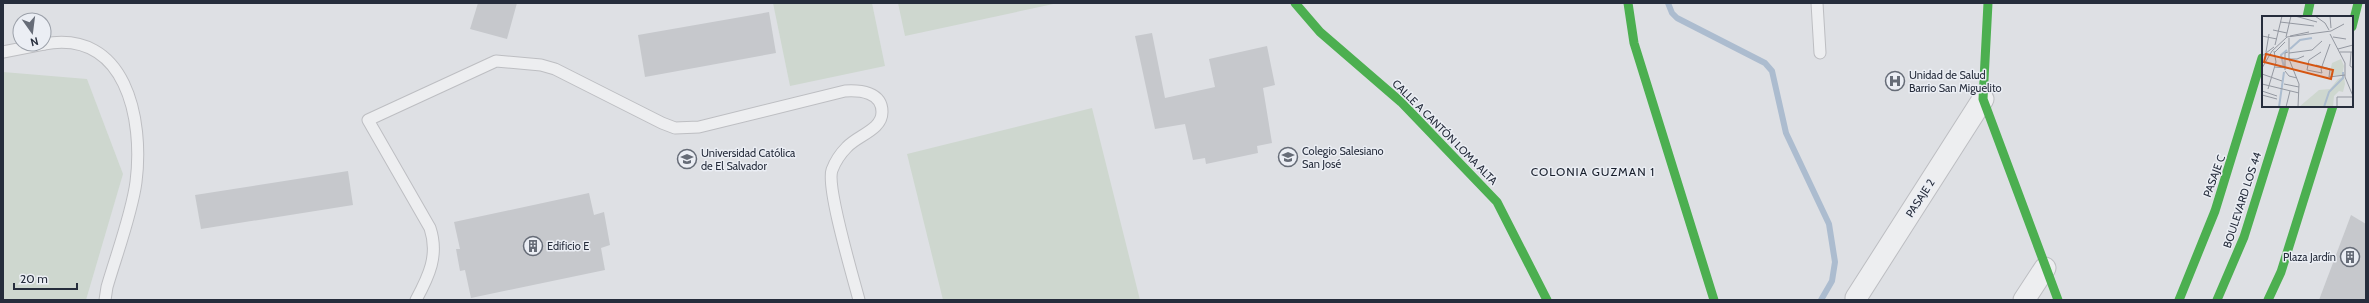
<svg xmlns="http://www.w3.org/2000/svg" width="2369" height="303" viewBox="0 0 2369 303" font-family="Cabin,sans-serif">
  <style>
    .green { fill: #ced7cf }
    .lines { fill: none; stroke-linecap: round; stroke-linejoin: round }
    .stream { stroke: #acbccf; stroke-width: 6 }
    .building { fill: #c6c8cc }
    .lane-casing { stroke: #bdbec2; stroke-width: 13 }
    .street-casing { stroke: #bdbec2; stroke-width: 23 }
    .lane { stroke: #edeef0; stroke-width: 11 }
    .street { stroke: #edeef0; stroke-width: 21 }
    .fast { stroke: #4caf50; stroke-width: 9 }
    .labels { text-anchor: middle; dominant-baseline: central; stroke-width: 3; stroke-linejoin: round; paint-order: stroke }
    .poi-label { font-size: 11px; fill: #262d3c; stroke: #ebeef4; text-anchor: start }
    .street-label { font-size: 11px; fill: #262d3c; stroke: #ebeef4 }
    .neighbourhood-label { font-size: 12px; letter-spacing: 1px; fill: #181f2c; stroke: #ebeef4 }
    .inset-river { fill: none; stroke: #acbccf; stroke-width: 2 }
    .inset-road { fill: none; stroke: #9498a1; stroke-width: 1 }
    .view { fill: #d55511; fill-opacity: 0.15; stroke: #d55511; stroke-width: 2 }
    .inset-edge { fill: none; stroke: #262d3c; stroke-width: 2 }
  </style>
  <rect width="100%" height="100%" fill="#dee0e4"/>
  <!-- green -->
  <g class="green">
    <path d="M 773,3 L 872,3 L 885,66 L 790,86 Z"/>
    <path d="M 898,3 L 1058,3 L 905,36 Z"/>
    <path d="M 3,72 L 87,79 L 123,174 L 86,300 L 3,300 Z"/>
    <path d="M 1092,108 L 1140,300 L 943,300 L 907,154 Z"/>
  </g>
  <g class="lines">
    <!-- stream -->
    <path class="stream" d="M 1668,3 L 1672,13 L 1677,18 L 1765,63 L 1772,71 L 1786,133 L 1829,224 L 1835,262 L 1832,281 L 1821,300"/>
  </g>
  <!-- building -->
  <g class="building">
    <path d="M 478,3 L 517,3 L 507,39 L 470,29 Z"/>
    <path d="M 769,12 L 776,53 L 645,77 L 638,35 Z"/>
    <path d="M 1152,33 L 1165,98 L 1215,87 L 1209,59 L 1267,46 L 1275,85 L 1263,88 L 1272,143 L 1257,146 L 1258,153 L 1206,164 L 1205,158 L 1193,160 L 1185,124 L 1155,129 L 1135,36 Z"/>
    <path d="M 348,171 L 353,205 L 201,229 L 195,195 Z"/>
    <path d="M 589,193 L 594,215 L 604,212 L 610,245 L 601,248 L 605,270 L 471,298 L 465,270 L 460,271 L 456,249 L 460,249 L 454,222 Z"/>
    <path d="M 2351,215 L 2366,224 L 2366,300 L 2319,300 Z"/>
  </g>
  <g class="lines">
    <!-- lane casing -->
    <g class="lane-casing">
      <g id="lane">
        <path d="M 1817,3 L 1820,53"/>
        <path d="M 44,44 C 126,29 144,119 136,182 C 132,213 116,256 107,287 L 105,300"/>
        <path d="M 3,52 L 44,44"/>
        <path d="M 416,300 C 429,276 439,255 430,228 L 368,120 L 496,61 L 541,65 L 555,69 L 662,123 L 675,128 L 699,127 L 845,91 C 860,90 882,92 882,112 C 882,130 858,135 847,147 C 841,153 835,162 832,170 C 826,187 853,277 859,300"/>
      </g>
    </g>
    <!-- street casing -->
    <g class="street-casing">
      <g id="street">
        <path d="M 1856,298 L 1983,99"/>
        <path d="M 2024,300 L 2045,268"/>
      </g>
    </g>
    <!-- lane -->
    <use href="#lane" class="lane"/>
    <!-- street -->
    <use href="#street" class="street"/>
    <!-- fast -->
    <g class="fast">
      <path d="M 1295,3 L 1320,32 L 1401,102 L 1497,202 L 1547,300"/>
      <path d="M 1628,3 L 1634,43 L 1714,300"/>
      <path d="M 1988,3 L 1983,99 L 2058,300"/>
      <path d="M 2307,17 L 2310,3"/>
      <path d="M 2352,27 L 2358,3"/>
      <path d="M 2179,300 L 2215,211 L 2262,58"/>
      <path d="M 2217,300 L 2244,237 L 2285,106"/>
      <path d="M 2268,300 L 2281,272 L 2333,106"/>
    </g>
  </g>
  <!-- icons -->
  <defs>
    <g id="hospital-ring" transform="scale(1)"><circle r="9.5" fill="#ebeef4" stroke="#666c77" stroke-width="1.5"/><path d="M-5-5h3v3.5h4V-5h3V5h-3V1.5h-4V5h-3Z" fill="#666c77"/></g>
    <g id="school-ring" transform="scale(1)"><circle r="9.5" fill="#ebeef4" stroke="#666c77" stroke-width="1.5"/><path d="M0-5L7-2L0 1L-7-2ZM-4 1L0 2.5L4 1V4Q0 6-4 4Z" fill="#666c77"/></g>
    <g id="university-ring" transform="scale(1)"><circle r="9.5" fill="#ebeef4" stroke="#666c77" stroke-width="1.5"/><path d="M0-5L7-2L0 1L-7-2ZM-4 1L0 2.5L4 1V4Q0 6-4 4Z" fill="#666c77"/></g>
    <g id="building-ring" transform="scale(1)"><circle r="9.5" fill="#ebeef4" stroke="#666c77" stroke-width="1.5"/><path d="M-4-6H4V6H1V3H-1V6H-4ZM-2.5-4.3h1.7v1.8h-1.7ZM.8-4.3h1.7v1.8H.8ZM-2.5-1h1.7V.8h-1.7ZM.8-1h1.7V.8H.8Z" fill="#666c77"/></g>
  </defs>
  <g fill-rule="evenodd">
    <use href="#hospital-ring" x="1895" y="81"/>
    <use href="#school-ring" x="1288" y="157"/>
    <use href="#university-ring" x="687" y="159"/>
    <use href="#building-ring" x="533" y="246"/>
    <use href="#building-ring" x="2350" y="257"/>
  </g>
  <g class="labels">
    <!-- poi labels -->
    <g class="poi-label">
      <text x="1909" y="75">Unidad de Salud<tspan x="1909" dy="13">Barrio San Miguelito</tspan></text>
      <text x="1302" y="151">Colegio Salesiano<tspan x="1302" dy="13">San José</tspan></text>
      <text x="701" y="153">Universidad Católica<tspan x="701" dy="13">de El Salvador</tspan></text>
      <text x="547" y="246">Edificio E</text>
      <text x="2336" y="257" text-anchor="end">Plaza Jardín</text>
    </g>
    <!-- street labels -->
    <g class="street-label">
      <text transform="translate(1445 132) rotate(45)">CALLE A CANTÓN LOMA ALTA</text>
      <text transform="translate(2214 176) rotate(-70)">PASAJE C</text>
      <text transform="translate(1920 198) rotate(-57)">PASAJE 2</text>
      <text transform="translate(2242 200) rotate(-72)">BOULEVARD LOS 44</text>
    </g>
    <!-- neighbourhood labels -->
    <g class="neighbourhood-label">
      <text x="1593" y="171">COLONIA GUZMAN 1</text>
    </g>
  </g>
  <!-- overview -->
  <g transform="translate(2262 16)">
    <rect width="91" height="91" fill="#dee0e4"/>
    <path d="M 79,43 L 82,50 L 80,59 L 67,60 L 70,47 ZM 82,60 L 83,68 L 81,76 L 77,75 L 72,80 L 71,91 L 37,91 L 57,74 L 68,73 L 76,63 Z" fill="#ced7cf"/>
    <path class="inset-river" d="M 28,33 L 38,24 L 50,22M 22,51 L 19,39 L 25,34M 17,91 L 22,56M 62,91 L 67,76 L 81,62 L 81,56"/>
    <path class="inset-road" d="M 33,0 L 55,6M 53,0 L 63,7 L 67,14M 68,0 L 69,12M 18,6 L 52,10M 11,14 L 25,17M 68,18 L 83,47 L 83,61 L 91,80M 0,20 L 15,23M 28,20 L 47,16M 24,21 L 29,0M 71,21 L 84,23M 27,22 L 27,43 L 37,68 L 36,91M 13,29 L 20,0M 76,33 L 91,29M 4,36 L 7,18M 59,36 L 47,44 L 45,54 L 60,57 L 59,53 L 68,28M 78,36 L 91,36M 89,36 L 88,50 L 91,52M 12,37 L 23,26M 27,37 L 50,34 L 60,25M 0,40 L 12,31M 27,43 L 35,43 L 42,40M 54,49 L 68,53M 12,51 L 26,52M 0,52 L 10,35 L 25,21 L 69,15 L 82,8M 68,53 L 67,61 L 83,59M 23,54 L 23,37 L 26,36M 23,55 L 27,60 L 35,62M 0,58 L 20,65M 0,68 L 37,77M 22,68 L 37,71M 6,73 L 14,46 L 12,35M 0,75 L 15,80M 0,79 L 15,83M 75,90 L 75,81 L 91,81M 24,91 L 28,75"/>
    <path class="view" d="M 4,38 L 71,54 L 69,63 L 2,46 Z"/>
    <rect width="91" height="91" class="inset-edge"/>
  </g>
  <!-- border -->
  <rect width="2369" height="303" fill="none" stroke="#262d3c" stroke-width="8"/>
  <!-- north arrow -->
  <g transform="translate(32 32) rotate(166)"><circle r="19" fill="#ebeef4" stroke="#9ca1aa"/>
  <path d="M0-3L7 15L0 10L-7 15Z" fill="#666c77"/>
  <text y="-6" font-size="11" font-weight="bold" text-anchor="middle" fill="#262d3c">N</text>
  </g>
  <!-- scale -->
  <path d="M14 283v6h63v-6" fill="none" stroke="#262d3c" stroke-width="2"/>
  <text x="20" y="283" font-size="12" fill="#262d3c" stroke="#ebeef4" stroke-width="3" paint-order="stroke">20 m</text>
</svg>
